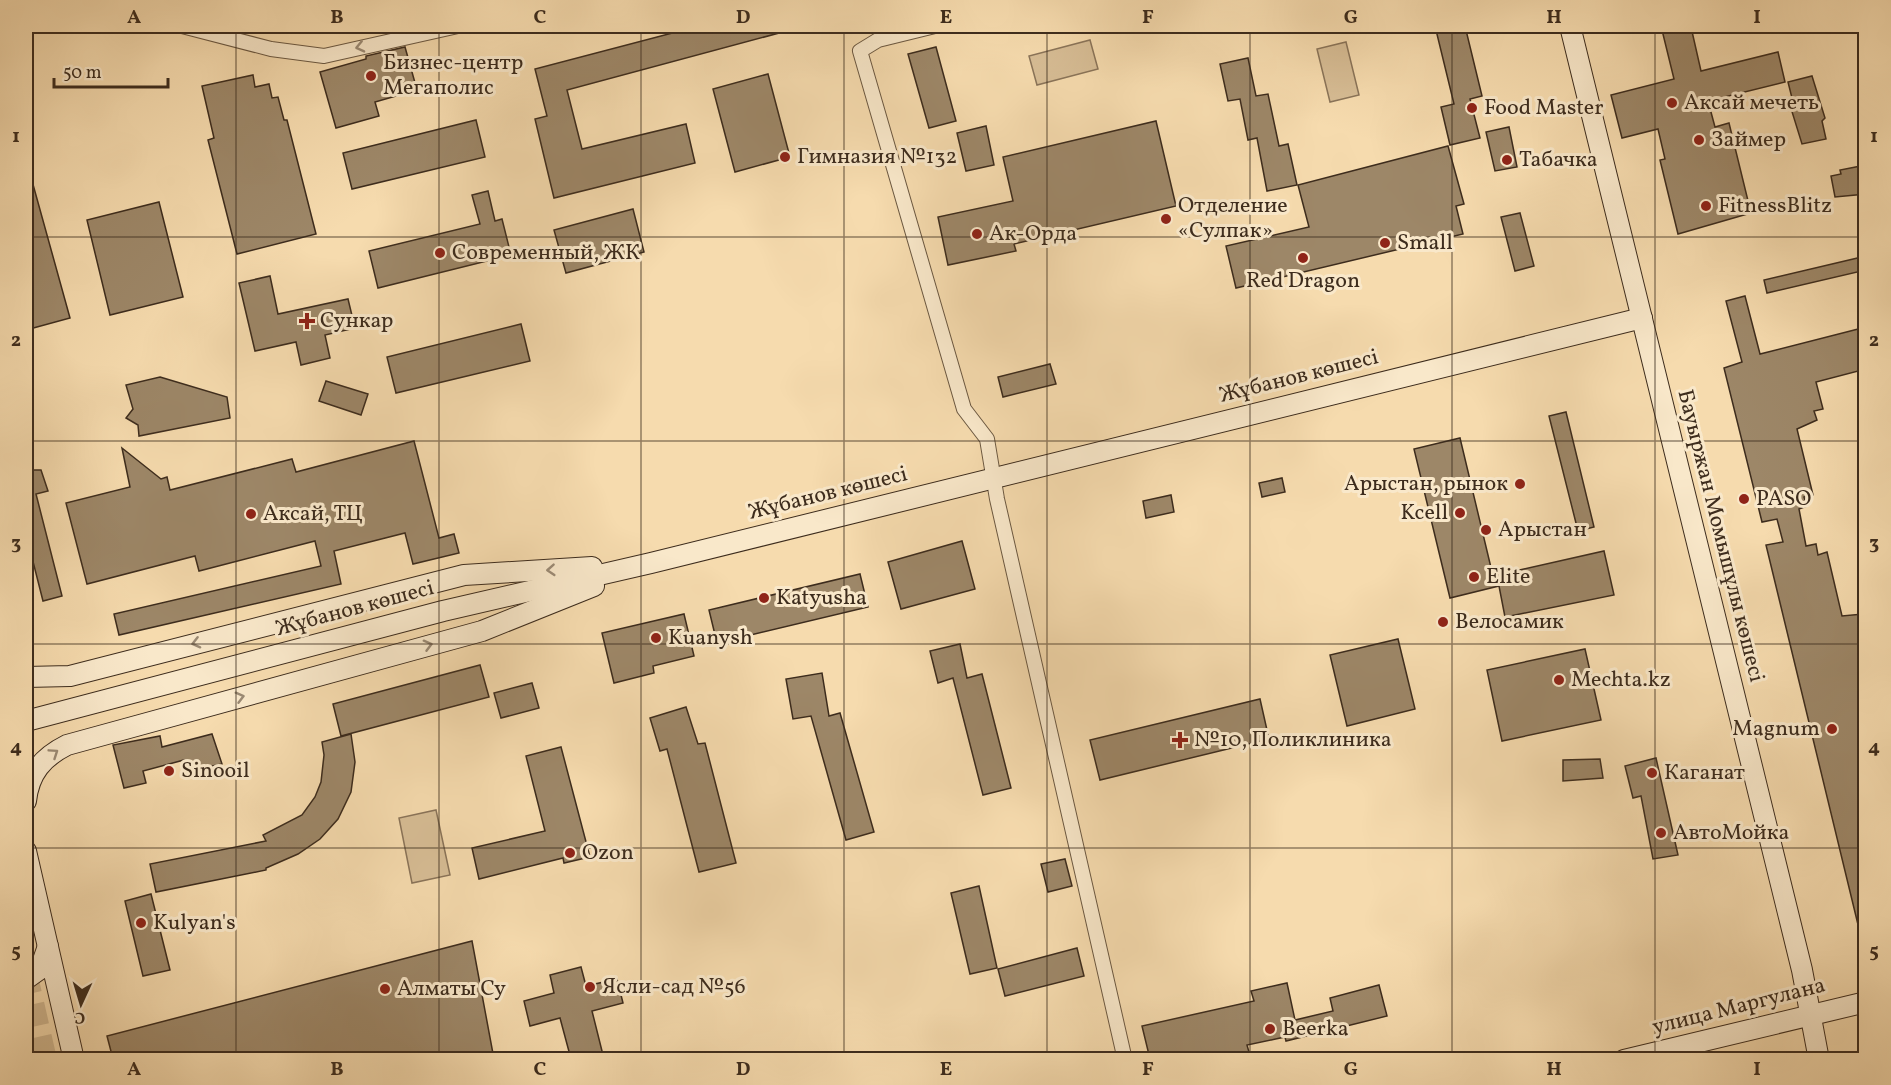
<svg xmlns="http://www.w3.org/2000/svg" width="1891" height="1085" viewBox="0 0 1891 1085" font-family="Vollkorn,serif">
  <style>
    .grass { fill: #d7bd95; stroke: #8a7459; stroke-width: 1.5 }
    .building { fill: #9d8768; stroke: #3d2c1d; stroke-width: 1.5 }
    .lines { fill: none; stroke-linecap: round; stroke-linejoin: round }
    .primary-tunnel { stroke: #d1b891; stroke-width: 22; stroke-dasharray: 22 11; stroke-linecap: butt }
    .street-casing { stroke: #6b5841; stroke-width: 16 }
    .secondary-casing { stroke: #3d2c1d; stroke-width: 22 }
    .street { stroke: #f9e8ca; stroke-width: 14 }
    .secondary { stroke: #f9e8ca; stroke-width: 20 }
    .oneway { stroke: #9b8a74 }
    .grid { fill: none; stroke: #3d2c1d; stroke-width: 1.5; stroke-opacity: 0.55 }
    .poi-dot { fill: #8f2418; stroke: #f9e8ca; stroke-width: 2 }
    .labels { text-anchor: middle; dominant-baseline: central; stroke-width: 6; stroke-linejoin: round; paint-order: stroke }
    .poi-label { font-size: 22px; fill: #3d2c1d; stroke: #f9e8ca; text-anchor: start }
    .street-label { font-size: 22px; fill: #3d2c1d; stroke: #f9e8ca }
    .neatline { fill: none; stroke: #3d2c1d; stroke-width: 2 }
    .grid-label { font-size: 20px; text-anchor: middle; font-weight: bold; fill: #3d2c1d }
  </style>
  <rect width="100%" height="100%" fill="#f6dbae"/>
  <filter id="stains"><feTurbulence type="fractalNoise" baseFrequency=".00333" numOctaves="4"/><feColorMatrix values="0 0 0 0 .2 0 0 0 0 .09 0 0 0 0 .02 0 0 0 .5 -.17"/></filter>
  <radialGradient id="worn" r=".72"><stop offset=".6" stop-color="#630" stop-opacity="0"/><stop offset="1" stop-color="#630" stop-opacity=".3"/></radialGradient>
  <!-- grass -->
  <g class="grass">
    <path d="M 1090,40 L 1098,69 L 1037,85 L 1029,56 Z"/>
    <path d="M 1346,42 L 1359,95 L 1330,102 L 1317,49 Z"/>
    <path d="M 436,810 L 450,875 L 412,883 L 399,818 Z"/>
  </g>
  <!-- building -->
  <g class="building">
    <path d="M 699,26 L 793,26 L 794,29 L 567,90 L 582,149 L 686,124 L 695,163 L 554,198 L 535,119 L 547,116 L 535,69 Z"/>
    <path d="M 1435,26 L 1465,26 L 1482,96 L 1470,99 L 1480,138 L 1450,145 L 1441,107 L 1454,104 Z"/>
    <path d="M 1661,26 L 1676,26 L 1677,31 L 1691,27 L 1701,71 L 1778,52 L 1785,82 L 1708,101 L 1715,127 L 1729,123 L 1751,213 L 1678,234 L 1660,160 L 1665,159 L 1658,129 L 1622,138 L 1611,95 L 1674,79 Z"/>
    <path d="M 405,47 L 417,90 L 375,102 L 379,116 L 336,128 L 320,72 L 366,59 L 366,56 Z"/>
    <path d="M 936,47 L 956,121 L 929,128 L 908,54 Z"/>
    <path d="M 1248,58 L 1256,96 L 1268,94 L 1279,146 L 1288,144 L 1297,185 L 1267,191 L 1257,138 L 1248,140 L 1240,99 L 1228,101 L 1220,64 Z"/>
    <path d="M 768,74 L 790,157 L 735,172 L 713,89 Z"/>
    <path d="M 253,75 L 255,87 L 269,84 L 272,98 L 278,97 L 284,120 L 287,120 L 316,234 L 237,254 L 208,140 L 214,138 L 202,86 Z"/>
    <path d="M 1812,76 L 1825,118 L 1822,121 L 1826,139 L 1802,144 L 1789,102 L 1792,98 L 1788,82 Z"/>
    <path d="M 476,120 L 485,157 L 352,189 L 343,153 Z"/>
    <path d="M 1156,121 L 1176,206 L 1014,244 L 1016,251 L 948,265 L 938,217 L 1013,201 L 1003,157 Z"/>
    <path d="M 986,126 L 994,165 L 966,171 L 957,133 Z"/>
    <path d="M 1509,127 L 1517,167 L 1495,171 L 1486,132 Z"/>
    <path d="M 1448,146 L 1464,204 L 1456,206 L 1463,234 L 1236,288 L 1226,246 L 1309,227 L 1298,185 Z"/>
    <path d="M 1866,165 L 1866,194 L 1835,197 L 1831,176 L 1841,174 L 1840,170 Z"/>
    <path d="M 29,170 L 70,318 L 26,330 L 26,171 Z"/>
    <path d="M 488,191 L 495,221 L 502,219 L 511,255 L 378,288 L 369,251 L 480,224 L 472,195 Z"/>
    <path d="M 159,202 L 183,297 L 110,315 L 87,220 Z"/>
    <path d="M 633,209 L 644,252 L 566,273 L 554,230 Z"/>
    <path d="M 1520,213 L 1534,266 L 1515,271 L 1501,217 Z"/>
    <path d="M 1866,256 L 1866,270 L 1767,293 L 1764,280 Z"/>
    <path d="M 270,276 L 278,314 L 348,299 L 355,328 L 325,335 L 330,358 L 301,365 L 296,342 L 255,351 L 239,283 Z"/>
    <path d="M 1745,296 L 1760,354 L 1866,327 L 1866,369 L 1816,382 L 1823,409 L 1814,411 L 1817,420 L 1797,429 L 1813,495 L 1804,497 L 1807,506 L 1799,509 L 1806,546 L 1816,544 L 1818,555 L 1827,552 L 1842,616 L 1863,614 L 1866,626 L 1866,695 L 1863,696 L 1866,707 L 1866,937 L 1861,937 L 1766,545 L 1783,542 L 1777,519 L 1762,522 L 1724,368 L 1742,362 L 1726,301 Z"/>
    <path d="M 521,324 L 530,361 L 396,393 L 387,357 Z"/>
    <path d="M 1050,364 L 1056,384 L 1003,397 L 998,377 Z"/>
    <path d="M 160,377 L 227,397 L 230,418 L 139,436 L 138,425 L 126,418 L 133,409 L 126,385 Z"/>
    <path d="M 326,381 L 368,394 L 361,415 L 319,401 Z"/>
    <path d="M 1566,412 L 1594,527 L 1578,531 L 1549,416 Z"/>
    <path d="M 1460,438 L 1493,576 L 1604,551 L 1614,595 L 1505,617 L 1499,586 L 1450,598 L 1414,449 Z"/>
    <path d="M 414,441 L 439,538 L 454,534 L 459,553 L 413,564 L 405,533 L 334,551 L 341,584 L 119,635 L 114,614 L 321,566 L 315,541 L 199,571 L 195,556 L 87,584 L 66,503 L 130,487 L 122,448 L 161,479 L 167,477 L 170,490 L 292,459 L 296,472 Z"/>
    <path d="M 26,470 L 41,470 L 48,491 L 36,494 L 62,596 L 43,601 L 26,534 Z"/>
    <path d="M 1282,478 L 1285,492 L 1262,497 L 1259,483 Z"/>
    <path d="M 1171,495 L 1174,512 L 1146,518 L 1143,501 Z"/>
    <path d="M 962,541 L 975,589 L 901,609 L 888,562 Z"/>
    <path d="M 860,574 L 868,607 L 717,643 L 709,610 Z"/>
    <path d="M 684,614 L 694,656 L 653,666 L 654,673 L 614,683 L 602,633 Z"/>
    <path d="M 1398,639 L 1415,709 L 1347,726 L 1330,655 Z"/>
    <path d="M 960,644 L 967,678 L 982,674 L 1011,788 L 983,795 L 953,678 L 938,683 L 930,651 Z"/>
    <path d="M 1585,649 L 1601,720 L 1502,741 L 1487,670 Z"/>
    <path d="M 480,665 L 489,697 L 341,736 L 333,704 Z"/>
    <path d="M 822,673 L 829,716 L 840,713 L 874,832 L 846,840 L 811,716 L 793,719 L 786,679 Z"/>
    <path d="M 532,683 L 539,708 L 501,718 L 494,693 Z"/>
    <path d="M 1260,699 L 1269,739 L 1100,780 L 1090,740 Z"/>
    <path d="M 686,707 L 698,744 L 705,743 L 736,863 L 699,872 L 667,749 L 660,751 L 650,718 Z"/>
    <path d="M 212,734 L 222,764 L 188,771 L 184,760 L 143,771 L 146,783 L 124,788 L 113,745 L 160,736 L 162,747 Z"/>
    <path d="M 351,734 L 355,762 L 351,792 L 338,819 L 320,839 L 298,854 L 266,868 L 266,870 L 156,892 L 150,864 L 266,841 L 263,835 L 302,815 L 315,797 L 321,782 L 324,755 L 322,742 Z"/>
    <path d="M 561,747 L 590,857 L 564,863 L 563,858 L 479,879 L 472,848 L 545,831 L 526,756 Z"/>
    <path d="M 1656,758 L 1678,855 L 1653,859 L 1641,796 L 1633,798 L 1625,766 Z"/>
    <path d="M 1600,759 L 1603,778 L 1563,781 L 1563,760 Z"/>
    <path d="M 1065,859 L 1072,886 L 1048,892 L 1041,864 Z"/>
    <path d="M 979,886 L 997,968 L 970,974 L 951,893 Z"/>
    <path d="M 151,894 L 170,970 L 143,976 L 125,901 Z"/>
    <path d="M 472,941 L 494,1059 L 113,1059 L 107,1036 Z"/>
    <path d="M 1077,948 L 1084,976 L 1005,996 L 998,969 Z"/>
    <path d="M 581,967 L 586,986 L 617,979 L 623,1003 L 592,1011 L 604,1059 L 571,1059 L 560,1018 L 530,1026 L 524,1001 L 554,993 L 550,975 Z"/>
    <path d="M 1287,983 L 1295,1020 L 1333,1011 L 1330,998 L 1379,985 L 1387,1016 L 1286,1041 L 1285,1037 L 1247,1045 L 1251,1059 L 1150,1059 L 1142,1026 L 1254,1001 L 1251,991 Z"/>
  </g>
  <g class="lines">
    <!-- primary-tunnel -->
    <path class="primary-tunnel" d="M 26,972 L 46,1060"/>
    <!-- street casing -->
    <g class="street-casing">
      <g id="street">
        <path d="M 182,26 L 271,49 L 324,56 L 458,26"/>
        <path d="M 935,26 L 878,40 L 860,51 L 964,409 L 987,439 L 997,499 L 1125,1060"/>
      </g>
    </g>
    <!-- secondary casing -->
    <g class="secondary-casing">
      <g id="secondary">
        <path d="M 1570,26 L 1802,970 L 1819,1060"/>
        <path d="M 26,677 L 70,676 L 464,575 L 592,567"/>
        <path d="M 26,721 L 443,611 L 651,563 L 1642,318"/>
        <path d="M 26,801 C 29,773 43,757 67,745 L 482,631 L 594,586"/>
        <path d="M 26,851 L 74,1060"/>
        <path d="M 26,979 L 40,969 L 48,946"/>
        <path d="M 1624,1060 L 1866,1002"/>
      </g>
    </g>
    <!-- street -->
    <use href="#street" class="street"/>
    <!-- secondary -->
    <use href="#secondary" class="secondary"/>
  </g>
  <!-- one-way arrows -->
  <defs><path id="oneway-chevron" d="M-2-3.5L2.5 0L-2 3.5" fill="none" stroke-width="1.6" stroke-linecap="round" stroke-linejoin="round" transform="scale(1.5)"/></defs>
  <g class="oneway">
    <use href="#oneway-chevron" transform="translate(360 47) rotate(167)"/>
    <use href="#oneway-chevron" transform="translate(551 570) rotate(176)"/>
    <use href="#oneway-chevron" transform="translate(196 643) rotate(166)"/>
    <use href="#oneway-chevron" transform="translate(428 645) rotate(-15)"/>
    <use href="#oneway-chevron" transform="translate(240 697) rotate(-15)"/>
    <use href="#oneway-chevron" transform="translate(54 753) rotate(-34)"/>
  </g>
  <!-- grid -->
  <path class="grid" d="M 236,26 L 236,1060M 439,26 L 439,1060M 641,26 L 641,1060M 844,26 L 844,1060M 1047,26 L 1047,1060M 1250,26 L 1250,1060M 1452,26 L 1452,1060M 1655,26 L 1655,1060M 26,237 L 1866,237M 26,441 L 1866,441M 26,644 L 1866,644M 26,848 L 1866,848"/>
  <!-- markers -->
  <g class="poi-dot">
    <circle cx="371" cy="76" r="6"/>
    <circle cx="1672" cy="103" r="6"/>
    <circle cx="1472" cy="108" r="6"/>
    <circle cx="1699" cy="140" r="6"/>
    <circle cx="785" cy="157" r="6"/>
    <circle cx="1507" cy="160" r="6"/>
    <circle cx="1706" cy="206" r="6"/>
    <circle cx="1166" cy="219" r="6"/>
    <circle cx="977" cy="234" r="6"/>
    <circle cx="1385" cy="243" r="6"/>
    <circle cx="440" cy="253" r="6"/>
    <circle cx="1303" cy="258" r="6"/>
    <path d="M304 312h6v6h6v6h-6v6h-6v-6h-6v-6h6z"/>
    <circle cx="1520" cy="484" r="6"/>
    <circle cx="1744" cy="499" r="6"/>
    <circle cx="1460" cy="513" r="6"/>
    <circle cx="251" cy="514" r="6"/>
    <circle cx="1486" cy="530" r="6"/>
    <circle cx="1474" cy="577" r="6"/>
    <circle cx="764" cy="598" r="6"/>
    <circle cx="1443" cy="622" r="6"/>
    <circle cx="656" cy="638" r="6"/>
    <circle cx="1559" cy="680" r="6"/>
    <circle cx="1832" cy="729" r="6"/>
    <path d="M1177 731h6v6h6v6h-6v6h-6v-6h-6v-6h6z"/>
    <circle cx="169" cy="771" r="6"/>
    <circle cx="1652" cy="773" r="6"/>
    <circle cx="1661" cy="833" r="6"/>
    <circle cx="570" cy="853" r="6"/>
    <circle cx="141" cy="923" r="6"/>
    <circle cx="590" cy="987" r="6"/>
    <circle cx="385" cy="989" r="6"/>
    <circle cx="1270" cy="1029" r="6"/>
  </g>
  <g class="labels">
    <!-- poi labels -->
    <g class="poi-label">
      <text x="383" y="63">Бизнес-центр<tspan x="383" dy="25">Мегаполис</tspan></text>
      <text x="1684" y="103">Аксай мечеть</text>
      <text x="1484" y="108">Food Master</text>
      <text x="1711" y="140">Займер</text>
      <text x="797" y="157">Гимназия №132</text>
      <text x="1519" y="160">Табачка</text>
      <text x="1178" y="206">Отделение<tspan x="1178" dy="25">«Сулпак»</tspan></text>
      <text x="1718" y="206">FitnessBlitz</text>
      <text x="989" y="234">Ак-Орда</text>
      <text x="1397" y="243">Small</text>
      <text x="452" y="253">Современный, ЖК</text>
      <text x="1303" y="281" text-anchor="middle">Red Dragon</text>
      <text x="320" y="321">Сункар</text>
      <text x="1508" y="484" text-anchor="end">Арыстан, рынок</text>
      <text x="1756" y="499">PASO</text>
      <text x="1448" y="513" text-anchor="end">Kcell</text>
      <text x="263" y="514">Аксай, ТЦ</text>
      <text x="1498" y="530">Арыстан</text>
      <text x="1486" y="577">Elite</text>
      <text x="776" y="598">Katyusha</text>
      <text x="1455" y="622">Велосамик</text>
      <text x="668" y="638">Kuanysh</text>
      <text x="1571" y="680">Mechta.kz</text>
      <text x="1820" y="729" text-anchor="end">Magnum</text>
      <text x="1194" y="740">№10, Поликлиника</text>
      <text x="181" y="771">Sinooil</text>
      <text x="1664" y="773">Каганат</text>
      <text x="1673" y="833">АвтоМойка</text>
      <text x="582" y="853">Ozon</text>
      <text x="153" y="923">Kulyan's</text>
      <text x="602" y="987">Ясли-сад №56</text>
      <text x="397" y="989">Алматы Су</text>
      <text x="1282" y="1029">Beerka</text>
    </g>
    <!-- street labels -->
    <g class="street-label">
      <text transform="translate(1299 377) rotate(-14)">Жұбанов көшесі</text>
      <text transform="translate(828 494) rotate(-14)">Жұбанов көшесі</text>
      <text transform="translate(1720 536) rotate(76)">Бауыржан Момышұлы көшесі</text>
      <text transform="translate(355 609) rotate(-15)">Жұбанов көшесі</text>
      <text transform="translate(1739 1007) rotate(-14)">улица Маргулана</text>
    </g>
  </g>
  <!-- margin -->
  <rect width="1891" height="1085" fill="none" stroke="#f6dbae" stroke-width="66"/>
  <!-- north arrow -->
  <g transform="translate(81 1004) rotate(184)" stroke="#f9e8ca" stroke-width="4.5" paint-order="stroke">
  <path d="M0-4.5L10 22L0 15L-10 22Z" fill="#3d2c1d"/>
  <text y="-9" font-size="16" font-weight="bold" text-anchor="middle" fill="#3d2c1d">С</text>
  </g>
  <!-- scale -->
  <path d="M54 78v9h114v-9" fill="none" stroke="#3d2c1d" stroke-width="3"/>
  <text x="63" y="78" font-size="18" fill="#3d2c1d" stroke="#f9e8ca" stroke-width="4.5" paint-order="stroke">50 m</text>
  <rect x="33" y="33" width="1825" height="1019" class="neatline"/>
  <g class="grid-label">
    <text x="134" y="23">A</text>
    <text x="337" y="23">B</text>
    <text x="540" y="23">C</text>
    <text x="743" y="23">D</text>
    <text x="946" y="23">E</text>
    <text x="1148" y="23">F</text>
    <text x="1351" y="23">G</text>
    <text x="1554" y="23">H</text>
    <text x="1757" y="23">I</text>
    <text x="16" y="142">1</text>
    <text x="1874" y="142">1</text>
    <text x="16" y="346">2</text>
    <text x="1874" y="346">2</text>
    <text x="16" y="549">3</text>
    <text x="1874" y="549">3</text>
    <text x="16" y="753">4</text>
    <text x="1874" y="753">4</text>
    <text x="16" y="957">5</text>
    <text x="1874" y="957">5</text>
    <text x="134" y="1075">A</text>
    <text x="337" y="1075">B</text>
    <text x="540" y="1075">C</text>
    <text x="743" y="1075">D</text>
    <text x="946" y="1075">E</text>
    <text x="1148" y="1075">F</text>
    <text x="1351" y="1075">G</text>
    <text x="1554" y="1075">H</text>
    <text x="1757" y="1075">I</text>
  </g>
  <rect width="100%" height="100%" filter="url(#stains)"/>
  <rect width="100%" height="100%" fill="url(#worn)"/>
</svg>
